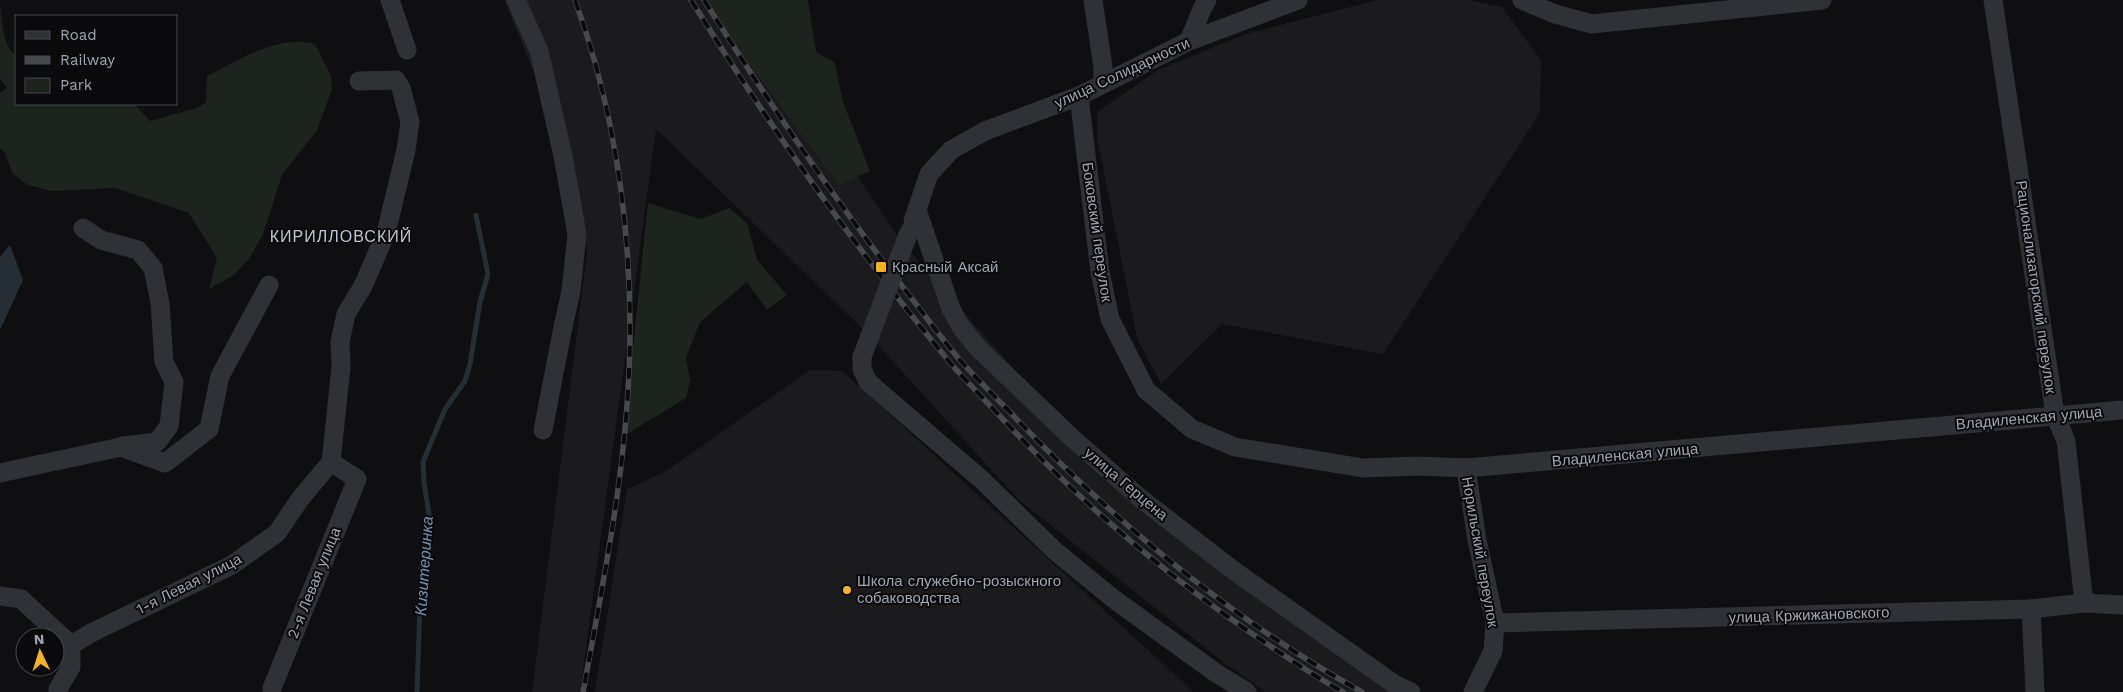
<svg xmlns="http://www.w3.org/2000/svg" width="2123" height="692" viewBox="0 0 2123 692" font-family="'Work Sans',sans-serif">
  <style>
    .built { fill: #1b1b1e }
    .green { fill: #1c241d }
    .water { fill: #262e35 }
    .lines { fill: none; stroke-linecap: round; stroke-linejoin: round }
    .stream { stroke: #262e35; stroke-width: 5 }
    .minor { stroke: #303136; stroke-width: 19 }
    .rail-casing { stroke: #47494f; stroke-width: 5.5 }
    .rail { stroke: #0a0a0c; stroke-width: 4; stroke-dasharray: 11; stroke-linecap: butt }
    .minor-bridge { stroke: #303136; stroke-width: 19 }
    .poi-dot { fill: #f9b21f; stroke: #0a0a0c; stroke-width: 2 }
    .labels { text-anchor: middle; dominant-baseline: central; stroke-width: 4; stroke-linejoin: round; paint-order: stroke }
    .street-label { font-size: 15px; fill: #a0a5b3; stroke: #0a0a0c }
    .poi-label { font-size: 15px; fill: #a0a5b3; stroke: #0a0a0c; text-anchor: start }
    .neighbourhood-label { font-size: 16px; letter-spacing: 1px; fill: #c1c4ce; stroke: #0a0a0c }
    .water-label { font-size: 16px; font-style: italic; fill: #7493b0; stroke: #0a0a0c }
  </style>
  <rect width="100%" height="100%" fill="#0f0f11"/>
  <!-- built -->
  <g class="built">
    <path d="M 504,0 L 741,0 L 900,240 L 1073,436 L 1272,600 L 1418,692 L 1266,692 L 1223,662 L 1019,500 L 867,333 L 656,129 L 580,692 L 532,692 L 587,252 L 575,171 Z"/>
    <path d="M 1377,0 L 1469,0 L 1502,7 L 1541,60 L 1540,113 L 1383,354 L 1222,324 L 1161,384 L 1137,338 L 1097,137 L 1097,112 L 1158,70 L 1246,34 Z"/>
    <path d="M 810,370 L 842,371 L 1194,692 L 595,692 L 627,489 L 666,471 Z"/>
  </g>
  <!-- green -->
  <g class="green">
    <path d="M 702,0 L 808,0 L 816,52 L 835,63 L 843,102 L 870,171 L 839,185 Z"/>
    <path d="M 0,4 C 2,21 2,44 16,56 L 16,104 L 134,104 L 150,121 L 197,108 L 206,102 L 207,76 C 242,59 275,35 315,44 L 331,76 L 332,90 L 317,130 L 282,175 L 263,234 L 249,259 L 234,275 L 209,289 L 217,258 L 189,213 L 115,188 L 52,191 L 28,185 L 13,174 L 5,153 L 0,148 L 0,93 L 7,88 L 0,79 Z"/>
    <path d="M 648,203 L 701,219 L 729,208 L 747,223 L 757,260 L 787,295 L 767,310 L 747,282 L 700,322 L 686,357 L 690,381 L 686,398 L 624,436 Z"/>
  </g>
  <!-- water -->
  <path class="water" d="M 10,245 L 23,280 L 0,330 L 0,257 Z"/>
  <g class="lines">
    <!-- stream -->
    <path class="stream" d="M 417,692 L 421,577 L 429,514 L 424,483 L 423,462 L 445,409 L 465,381 L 470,364 L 480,302 L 488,274 L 476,215"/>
    <!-- minor -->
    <g class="minor">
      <path d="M 390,0 L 407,50"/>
      <path d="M 516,0 L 539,51 L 563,156 L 577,234 L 571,291 L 563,327 L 543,430"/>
      <path d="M 1093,0 L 1103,67 L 1103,83"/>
      <path d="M 1522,0 L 1555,14 L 1592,24 L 1822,0"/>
      <path d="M 1993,0 L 2055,415 L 2066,441 L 2084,603"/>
      <path d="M 1189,41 L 1202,9 L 1207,0"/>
      <path d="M 1079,96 L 1100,272 L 1110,319 L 1146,390 L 1192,429 L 1235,447 L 1363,468 L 1419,466 L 1466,468 L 2123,410"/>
      <path d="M 917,210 L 951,309 L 961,327 L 978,348 L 1070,436 L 1140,498 L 1233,570 L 1394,684 L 1411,692"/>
      <path d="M 913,221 L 929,174 L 951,150 L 985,131 L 1079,96 L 1189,41 L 1298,0"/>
      <path d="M 83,228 L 101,240 L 138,250 L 153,268 L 160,303 L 164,362 L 174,382 L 169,426 L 157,442 L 123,446"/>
      <path d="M 862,357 L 862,369 L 868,382 L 982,480 L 1055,551 L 1115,600 L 1216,673 L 1247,692"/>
      <path d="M 331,462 L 341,367 L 340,342 L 346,314 L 363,286 L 386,233 L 406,150 L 410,122 L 401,88 L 396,80 L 359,81"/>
      <path d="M 1466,468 L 1477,540 L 1495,623 L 1493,651 L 1473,692"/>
      <path d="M 0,473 L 121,447 L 165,463 L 209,429 L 220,376 L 269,285"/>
      <path d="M 0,596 L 21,599 L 71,645 L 93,632 L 232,565 L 277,533 L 300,499 L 331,462 L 357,479 L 272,688"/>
      <path d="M 2031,609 L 2035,692"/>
      <path d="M 1495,623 L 2031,609 L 2084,603 L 2123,605"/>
      <path d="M 58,692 L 58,689 L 71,667 L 71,645"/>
    </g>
    <!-- rail casing -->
    <g class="rail-casing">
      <g id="rail">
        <path d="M 575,0 C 613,105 630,218 630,330 C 630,452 605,573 583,692"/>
        <path d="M 691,0 C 770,127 856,250 952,365 C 967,382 983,398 998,414 C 1075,497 1160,571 1254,635 C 1283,655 1312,675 1343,692"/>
        <path d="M 704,0 C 767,100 833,198 906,291 C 924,314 941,338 960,360 C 975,377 991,393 1007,409 C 1111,519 1229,618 1362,692"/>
      </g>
    </g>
    <!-- rail -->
    <use href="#rail" class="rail"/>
    <!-- minor-bridge -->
    <path class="minor-bridge" d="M 862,357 L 909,232"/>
  </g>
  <!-- markers -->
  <g class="poi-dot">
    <rect x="875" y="261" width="12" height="12" rx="2.5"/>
    <circle cx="847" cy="590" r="5"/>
  </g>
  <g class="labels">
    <!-- street labels -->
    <g class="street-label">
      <text transform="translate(1122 73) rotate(-25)">улица Солидарности</text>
      <text transform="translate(1097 232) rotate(82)">Боковский переулок</text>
      <text transform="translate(2036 287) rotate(82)">Рационализаторский переулок</text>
      <text transform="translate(2029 418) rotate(-5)">Владиленская улица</text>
      <text transform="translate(1625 455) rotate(-5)">Владиленская улица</text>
      <text transform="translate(1126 484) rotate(40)">улица Герцена</text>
      <text transform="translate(1480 552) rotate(80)">Норильский переулок</text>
      <text transform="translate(314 583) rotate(-68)">2-я Левая улица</text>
      <text transform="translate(189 584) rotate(-27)">1-я Левая улица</text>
      <text transform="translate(1809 615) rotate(-2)">улица Кржижановского</text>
    </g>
    <!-- poi labels -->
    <g class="poi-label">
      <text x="892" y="267">Красный Аксай</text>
      <text x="857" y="581">Школа служебно-розыскного<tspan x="857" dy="17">собаководства</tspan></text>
    </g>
    <!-- neighbourhood labels -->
    <g class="neighbourhood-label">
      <text x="341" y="236">КИРИЛЛОВСКИЙ</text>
    </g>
    <!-- water labels -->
    <g class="water-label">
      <text transform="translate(424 566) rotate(-86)">Кизитеринка</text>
    </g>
  </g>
  <!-- legend -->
  <rect x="15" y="15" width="162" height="90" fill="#0a0a0c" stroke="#46484f"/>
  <rect x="25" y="31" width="25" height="8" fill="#303136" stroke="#46484f"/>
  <text x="60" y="40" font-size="15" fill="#a0a5b3">Road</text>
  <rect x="25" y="56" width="25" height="8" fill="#47494f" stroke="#46484f"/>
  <text x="60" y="65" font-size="15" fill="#a0a5b3">Railway</text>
  <rect x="25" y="78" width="25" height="15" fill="#1c241d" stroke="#46484f"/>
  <text x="60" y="90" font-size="15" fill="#a0a5b3">Park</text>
  <!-- north arrow -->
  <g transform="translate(40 652) rotate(356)"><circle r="24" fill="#0a0a0c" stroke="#46484f"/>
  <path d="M0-4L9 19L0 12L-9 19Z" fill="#f9b21f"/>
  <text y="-8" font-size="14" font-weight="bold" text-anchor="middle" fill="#a0a5b3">N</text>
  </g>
</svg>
